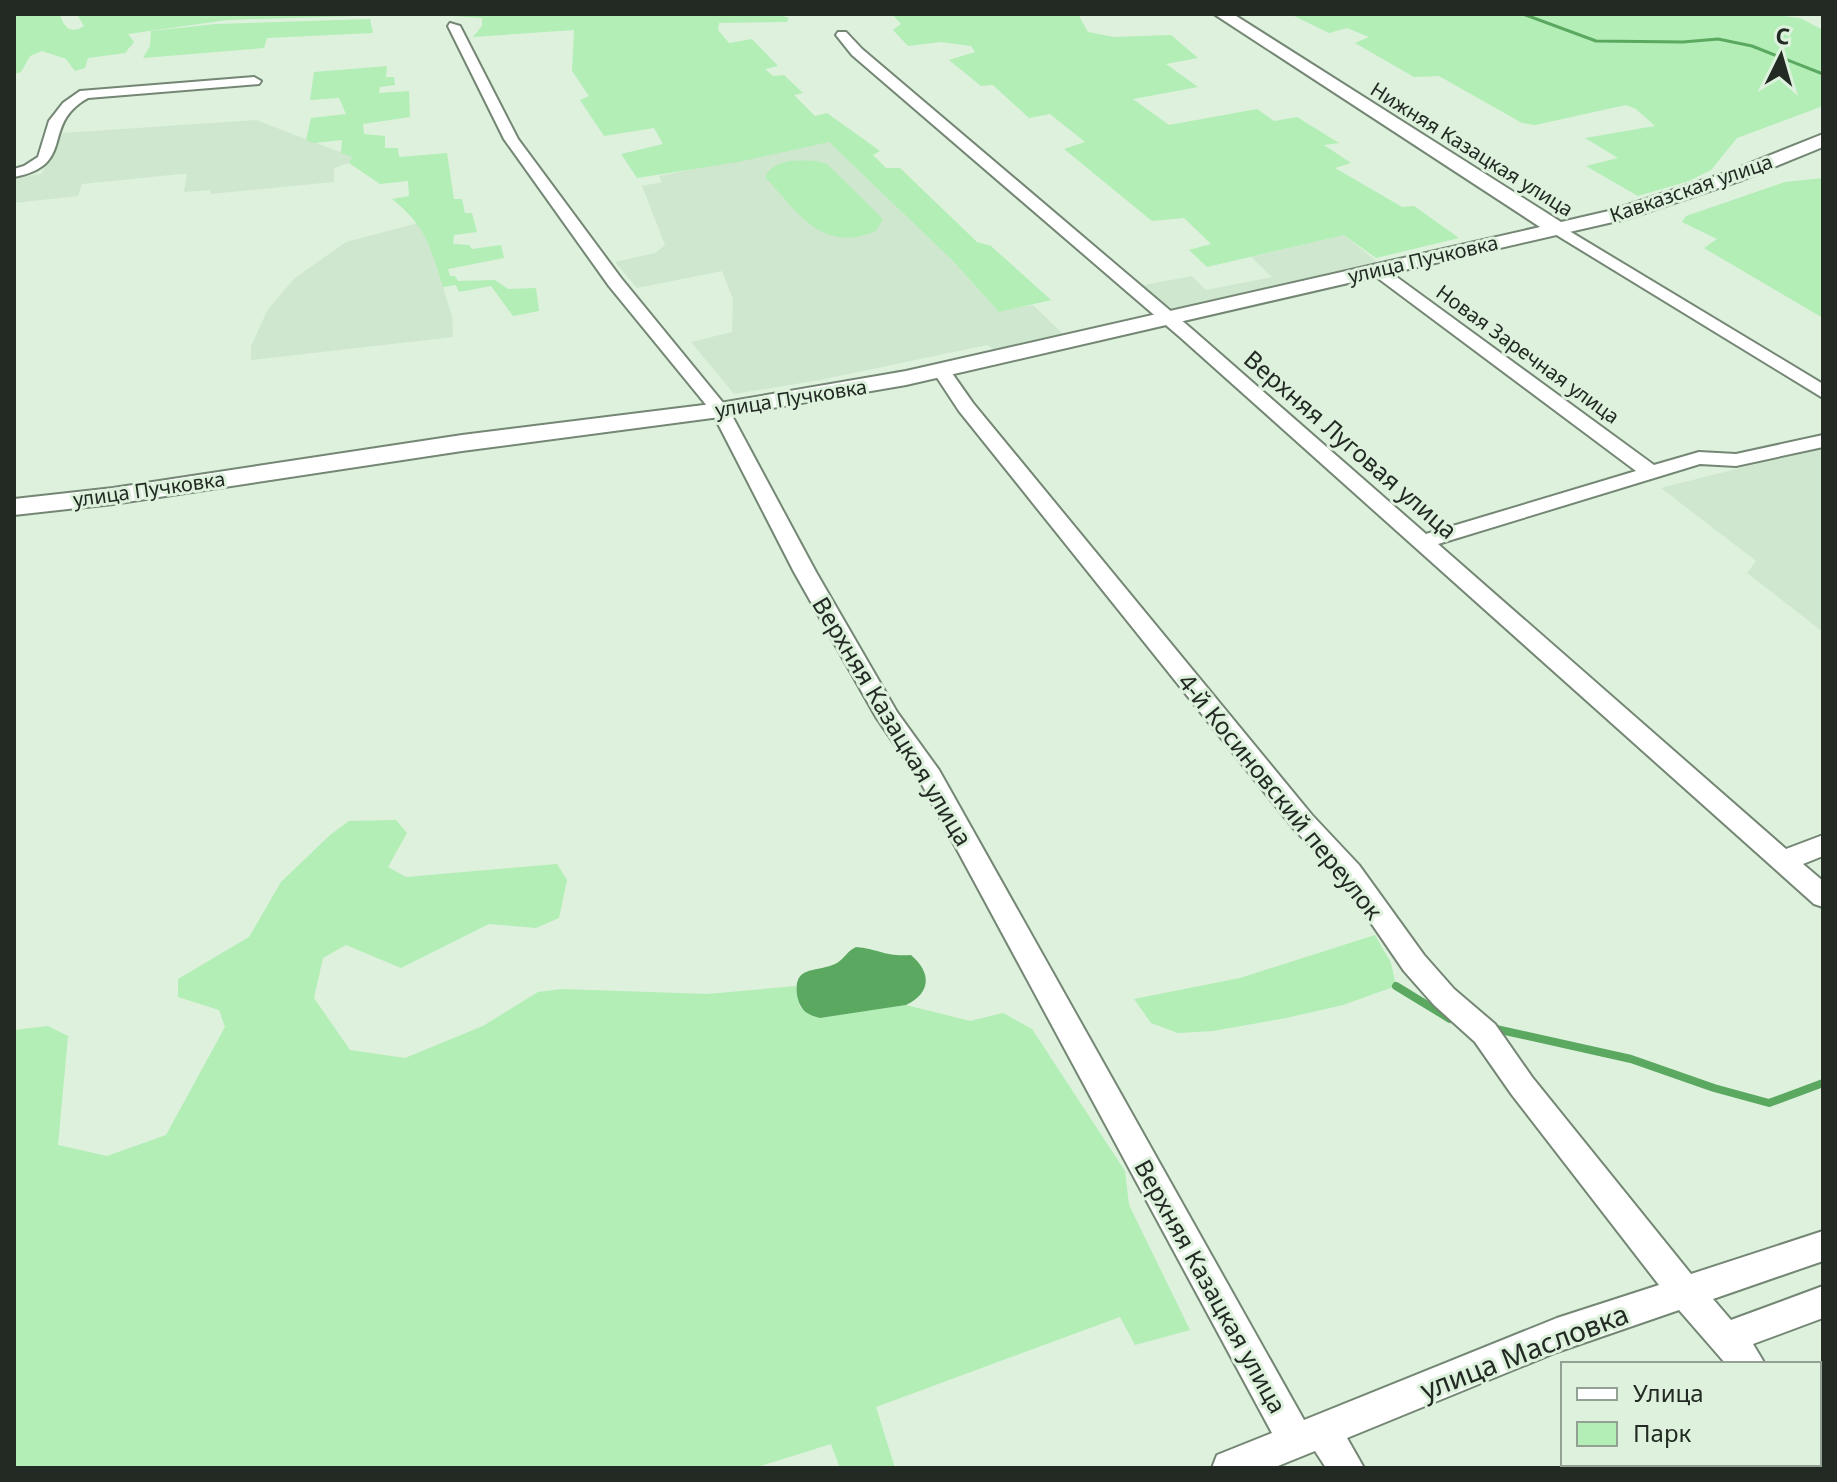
<svg xmlns="http://www.w3.org/2000/svg" width="1837" height="1482" viewBox="0 0 1837 1482" font-family="'Noto Sans',sans-serif">
  <style>
    .built { fill: #cee7ce }
    .green { fill: #b2eeb5 }
    .water { fill: #5ba861 }
    .lines { fill: none; stroke-linecap: round; stroke-linejoin: round }
    .stream-far1 { stroke: #5ba861; stroke-width: 3 }
    .stream { stroke: #5ba861; stroke-width: 8 }
    .minor-casing { stroke: #748674; stroke-width: 4 }
    .major-casing { stroke: #748674; stroke-width: 4 }
    .minor { fill: #fff; fill-rule: evenodd }
    .major { fill: #fff; fill-rule: evenodd }
    .labels { text-anchor: middle; dominant-baseline: central; stroke-width: 6; stroke-linejoin: round; paint-order: stroke }
    .far-street-label { font-size: 20px; fill: #222a23; stroke: #ddf1dd }
    .street-label { font-size: 24px; fill: #222a23; stroke: #ddf1dd }
    .near-street-label { font-size: 28px; fill: #222a23; stroke: #ddf1dd }
  </style>
  <rect width="100%" height="100%" fill="#ddf1dd"/>
  <!-- built -->
  <g class="built">
    <path d="M 256,120 L 353,157 L 349,163 L 334,168 L 334,182 L 211,194 L 210,190 L 184,192 L 187,174 L 181,174 L 82,184 L 78,196 L 14,203 L 14,178 L 41,174 L 63,133 Z"/>
    <path d="M 829,142 L 953,261 L 998,311 L 1033,305 L 1063,334 L 994,349 L 987,345 L 820,380 L 734,394 L 691,342 L 732,332 L 733,299 L 722,271 L 637,288 L 615,262 L 655,253 L 665,245 L 642,186 L 662,182 L 659,176 Z"/>
    <path d="M 418,223 L 432,252 L 452,316 L 453,337 L 251,360 L 251,346 L 268,309 L 295,278 L 346,242 Z"/>
    <path d="M 1344,235 L 1380,264 L 1160,318 L 1129,288 L 1192,276 L 1206,290 L 1272,277 L 1251,257 Z"/>
    <path d="M 1823,447 L 1823,632 L 1747,573 L 1756,561 L 1661,488 Z"/>
  </g>
  <!-- green -->
  <g class="green">
    <path d="M 14,14 L 60,14 C 63,27 71,35 84,26 L 77,14 L 418,14 L 227,20 L 128,34 L 134,42 L 125,53 L 88,58 L 85,68 L 75,71 L 66,59 L 42,51 L 30,56 L 21,72 L 14,74 Z"/>
    <path d="M 422,14 L 776,14 L 789,18 L 787,22 L 719,23 L 718,30 L 729,43 L 752,39 L 778,66 L 765,69 L 773,76 L 784,75 L 803,93 L 794,95 L 815,116 L 827,113 L 880,151 L 873,155 L 886,168 L 900,168 L 977,242 L 991,246 L 1051,300 L 999,312 L 953,261 L 829,142 L 738,162 L 637,178 L 621,154 L 663,144 L 654,128 L 604,136 L 580,100 L 589,96 L 572,71 L 574,30 L 473,37 L 482,26 L 482,18 Z"/>
    <path d="M 892,14 L 1078,14 L 1088,32 L 1114,37 L 1171,35 L 1198,58 L 1166,64 L 1198,87 L 1133,99 L 1169,125 L 1257,109 L 1274,121 L 1297,117 L 1339,143 L 1324,145 L 1351,163 L 1335,168 L 1402,207 L 1414,206 L 1459,238 L 1376,258 L 1344,235 L 1207,267 L 1189,250 L 1211,244 L 1184,218 L 1152,221 L 1064,149 L 1085,142 L 1050,114 L 1029,118 L 993,85 L 981,86 L 949,60 L 975,52 L 971,46 L 941,42 L 908,46 L 893,30 L 901,24 Z"/>
    <path d="M 1290,14 L 1767,14 L 1800,18 L 1823,30 L 1823,106 L 1737,138 L 1711,170 L 1689,181 L 1638,196 L 1586,166 L 1618,158 L 1585,138 L 1655,126 L 1636,109 L 1626,105 L 1535,125 L 1522,123 L 1439,76 L 1414,77 L 1355,43 L 1369,37 L 1347,28 L 1329,33 Z"/>
    <path d="M 370,19 L 373,33 L 267,38 L 264,48 L 143,58 L 150,46 L 151,31 L 216,24 Z"/>
    <path d="M 387,66 L 386,77 L 394,77 L 395,85 L 380,87 L 379,93 L 409,91 L 410,117 L 363,124 L 364,134 L 385,136 L 385,148 L 398,148 L 399,157 L 447,153 L 454,199 L 462,199 L 465,213 L 472,213 L 477,232 L 454,235 L 453,244 L 469,245 L 472,249 L 501,245 L 504,258 L 448,269 L 450,276 L 455,276 L 458,281 L 495,280 L 508,289 L 536,288 L 539,311 L 513,316 L 491,286 L 459,292 L 456,285 L 443,287 C 430,246 426,226 392,199 L 409,196 L 408,181 L 380,184 L 349,163 L 352,157 L 341,153 L 342,140 L 314,143 L 306,140 L 311,118 L 346,114 L 339,98 L 310,100 L 314,72 Z"/>
    <path d="M 815,161 L 827,164 L 883,219 L 876,231 C 821,254 798,212 765,177 C 775,159 797,160 815,161 Z"/>
    <path d="M 1823,178 L 1823,318 L 1704,248 L 1717,239 L 1682,222 L 1686,216 L 1785,182 Z"/>
    <path d="M 396,820 L 407,833 L 388,867 L 406,877 L 557,864 L 567,880 L 559,918 L 536,928 L 489,924 L 401,968 L 346,945 L 323,958 L 314,998 L 350,1050 L 405,1058 L 483,1026 L 538,992 L 562,989 L 707,994 L 796,986 L 800,1007 L 820,1018 L 906,1005 L 970,1021 L 1003,1013 L 1032,1029 L 1125,1171 L 1129,1205 L 1190,1330 L 1135,1345 L 1120,1317 L 876,1407 L 895,1468 L 840,1468 L 831,1444 L 754,1468 L 14,1468 L 14,1030 L 48,1026 L 68,1036 L 58,1145 L 107,1156 L 166,1135 L 225,1027 L 219,1010 L 178,997 L 178,979 L 249,937 L 281,882 L 330,835 L 349,821 Z"/>
    <path d="M 1375,935 L 1391,963 L 1396,986 L 1343,1005 L 1286,1018 L 1213,1031 L 1178,1033 L 1151,1023 L 1134,999 L 1240,978 Z"/>
  </g>
  <!-- water -->
  <path class="water" d="M 856,947 C 879,949 885,957 911,955 C 932,973 931,993 906,1005 L 820,1018 C 808,1015 801,1011 798,999 C 791,963 816,974 837,963 C 845,958 847,951 856,947 Z"/>
  <g class="lines">
    <!-- stream-far1 -->
    <path class="stream-far1" d="M 1523,14 L 1596,41 L 1683,42 L 1718,39 L 1752,46 L 1823,74"/>
    <!-- stream -->
    <g class="stream">
      <path d="M 1396,986 L 1450,1019"/>
      <path d="M 1496,1029 L 1631,1059 L 1714,1088 L 1769,1103 L 1823,1083"/>
    </g>
    <!-- minor casing -->
    <g class="minor-casing">
      <g id="minor">
        <path d="M 450,23 L 460,26 L 518,139 L 621,278 L 729,410 L 816,572 L 897,712 L 939,770 L 1304,1420 L 1557,1318 L 1659,1285 L 1512,1095 L 1475,1042 L 1434,1005 L 1404,971 L 1341,879 L 1294,829 L 959,411 L 932,370 L 935,366 L 947,366 L 973,403 L 1312,815 L 1359,865 L 1424,955 L 1454,989 L 1495,1024 L 1532,1077 L 1691,1274 L 1823,1231 L 1823,1261 L 1713,1299 L 1731,1320 L 1823,1286 L 1823,1318 L 1753,1344 L 1765,1364 L 1726,1364 L 1679,1310 L 1557,1352 L 1347,1438 L 1364,1468 L 1326,1468 L 1315,1451 L 1273,1468 L 1212,1468 L 1217,1455 L 1272,1433 L 920,781 L 876,717 L 794,572 L 712,412 L 609,286 L 504,139 L 448,26 Z"/>
        <path d="M 838,32 L 846,32 L 862,49 L 1193,330 L 1426,534 L 1636,471 L 1371,273 L 1369,270 L 1371,267 L 1383,267 L 1654,465 L 1699,452 L 1736,454 L 1823,435 L 1823,447 L 1736,466 L 1700,464 L 1438,544 L 1786,849 L 1823,835 L 1823,856 L 1803,864 L 1823,881 L 1823,907 L 1814,904 L 1181,338 L 852,55 L 836,35 Z"/>
        <path d="M 254,77 L 261,81 L 259,84 L 88,98 C 39,125 78,165 14,177 L 14,169 L 24,166 L 38,157 L 49,121 L 63,103 L 80,91 Z"/>
        <path d="M 1556,223 L 1823,384 L 1823,398 L 1550,231 L 1548,228 Z"/>
        <path d="M 1819,1429 L 1823,1431 L 1823,1468 L 1812,1464 L 1819,1464 Z"/>
      </g>
    </g>
    <!-- major casing -->
    <g class="major-casing">
      <path id="major" d="M 1214,14 L 1233,14 L 1561,222 L 1613,210 L 1728,172 L 1823,134 L 1823,147 L 1742,180 L 1626,219 L 906,385 L 720,417 L 462,451 L 113,504 L 14,515 L 14,499 L 113,488 L 462,435 L 720,403 L 906,371 L 1540,227 Z"/>
    </g>
    <!-- minor -->
    <use href="#minor" class="minor"/>
    <!-- major -->
    <use href="#major" class="major"/>
  </g>
  <g class="labels">
    <!-- far-street labels -->
    <g class="far-street-label">
      <text transform="translate(1472 149) rotate(32)">Нижняя Казацкая улица</text>
      <text transform="translate(1691 188) rotate(-19)">Кавказская улица</text>
      <text transform="translate(1423 259) rotate(-13)">улица Пучковка</text>
      <text transform="translate(1528 354) rotate(36)">Новая Заречная улица</text>
      <text transform="translate(791 398) rotate(-9)">улица Пучковка</text>
      <text transform="translate(149 489) rotate(-8)">улица Пучковка</text>
    </g>
    <!-- street labels -->
    <g class="street-label">
      <text transform="translate(1351 444) rotate(41)">Верхняя Луговая улица</text>
      <text transform="translate(893 721) rotate(59)">Верхняя Казацкая улица</text>
      <text transform="translate(1281 796) rotate(51)">4-й Косиновский переулок</text>
      <text transform="translate(1211 1286) rotate(61)">Верхняя Казацкая улица</text>
    </g>
    <!-- near-street labels -->
    <g class="near-street-label">
      <text transform="translate(1524 1351) rotate(-21)">улица Масловка</text>
    </g>
  </g>
  <!-- border -->
  <rect width="1837" height="1482" fill="none" stroke="#222a23" stroke-width="32"/>
  <!-- legend -->
  <rect x="1561" y="1362" width="260" height="104" fill="#ddf1dd" stroke="#92a193" stroke-width="2"/>
  <rect x="1577" y="1388" width="40" height="12" fill="#ffffff" stroke="#92a193" stroke-width="2"/>
  <text x="1633" y="1402" font-size="24" fill="#222a23">Улица</text>
  <rect x="1577" y="1422" width="40" height="24" fill="#b2eeb5" stroke="#92a193" stroke-width="2"/>
  <text x="1633" y="1442" font-size="24" fill="#222a23">Парк</text>
  <!-- north arrow -->
  <g transform="translate(1781 56) rotate(5)" stroke="#ddf1dd" stroke-width="6" paint-order="stroke">
  <path d="M0-6L14 30L0 20L-14 30Z" fill="#222a23"/>
  <text y="-12" font-size="22" font-weight="bold" text-anchor="middle" fill="#222a23">С</text>
  </g>
</svg>
